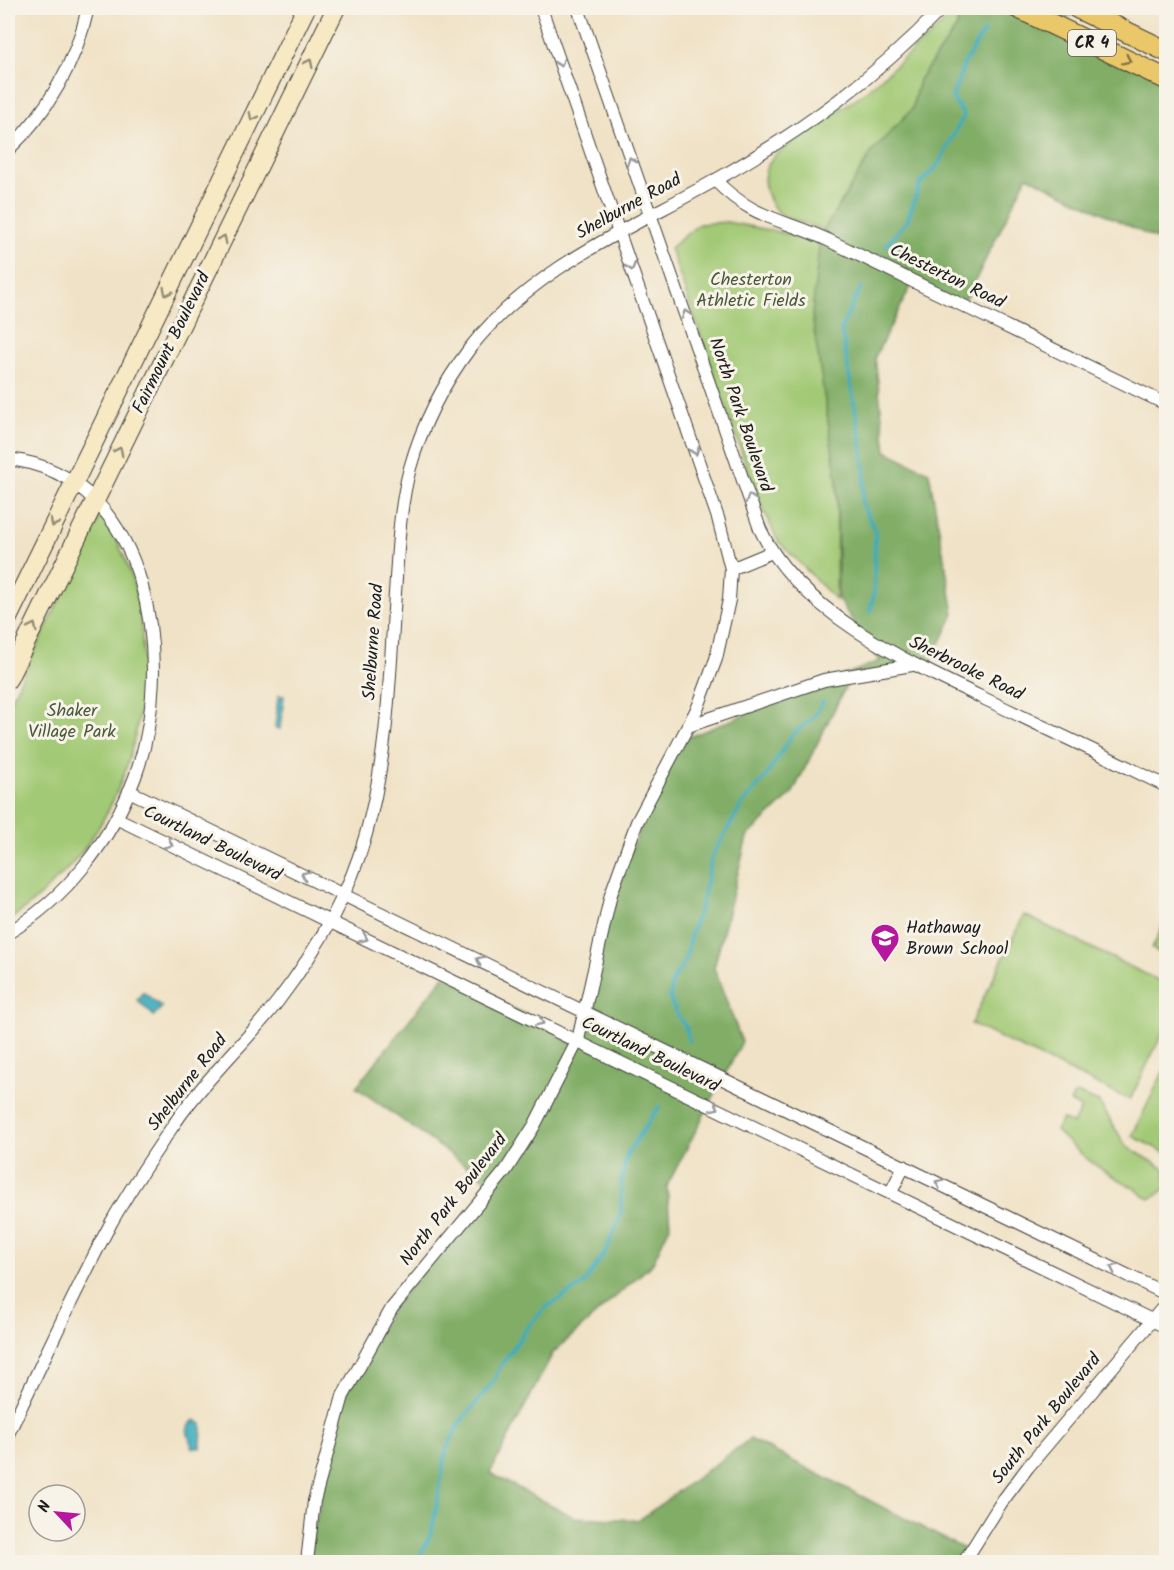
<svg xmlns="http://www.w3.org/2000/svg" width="1174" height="1570" viewBox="0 0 1174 1570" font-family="Kalam,sans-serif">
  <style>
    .green { fill: #a2c974; stroke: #5f7248; stroke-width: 1.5 }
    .forest { fill: #81ad66; stroke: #4e6441; stroke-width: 1.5 }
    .water { fill: #3eacbc; stroke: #2d646c; stroke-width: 1.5 }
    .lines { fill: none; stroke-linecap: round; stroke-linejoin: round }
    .stream { stroke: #3eacbc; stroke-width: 4 }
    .minor-casing { stroke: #3c3a36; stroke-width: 14 }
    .secondary-casing { stroke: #3c3a36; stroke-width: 20 }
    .primary-casing { stroke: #3c3a36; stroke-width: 22 }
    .minor { stroke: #fff; stroke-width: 12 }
    .secondary { stroke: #f7e9c3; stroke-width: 18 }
    .primary { stroke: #eac769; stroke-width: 20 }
    .oneway { stroke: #837242 }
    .oneway2 { stroke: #948d78 }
    .oneway3 { stroke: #999 }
    .labels { text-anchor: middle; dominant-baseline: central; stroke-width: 6; stroke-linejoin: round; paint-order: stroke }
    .shield { fill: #f7f3e8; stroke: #5e5c59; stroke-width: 1.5 }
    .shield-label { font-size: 16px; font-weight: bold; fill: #1c1c1c }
    .street-label { font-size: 18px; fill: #1c1c1c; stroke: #f7f3e8 }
    .park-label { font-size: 18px; fill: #4b593b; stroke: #f7f3e8 }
    .poi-label { font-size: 18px; fill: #1c1c1c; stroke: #f7f3e8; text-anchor: start }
  </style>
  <rect width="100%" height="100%" fill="#f7f3e8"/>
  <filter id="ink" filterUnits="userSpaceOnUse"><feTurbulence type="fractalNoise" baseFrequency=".0167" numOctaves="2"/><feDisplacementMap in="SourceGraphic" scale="12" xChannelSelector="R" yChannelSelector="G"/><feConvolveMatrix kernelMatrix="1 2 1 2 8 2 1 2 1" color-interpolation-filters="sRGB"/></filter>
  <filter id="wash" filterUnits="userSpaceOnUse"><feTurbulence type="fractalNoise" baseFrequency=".008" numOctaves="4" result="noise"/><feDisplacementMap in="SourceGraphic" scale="24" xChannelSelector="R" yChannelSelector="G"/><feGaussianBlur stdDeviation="1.35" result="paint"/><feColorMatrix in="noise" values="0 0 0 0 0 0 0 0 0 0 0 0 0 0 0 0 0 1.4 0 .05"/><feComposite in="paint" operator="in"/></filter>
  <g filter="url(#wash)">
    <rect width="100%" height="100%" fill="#f0e2c6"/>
    <!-- green -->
    <g class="green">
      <path d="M 959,10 L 957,27 L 919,80 L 912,109 L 872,152 L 824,230 C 798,219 774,222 766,191 C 762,177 765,167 774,156 L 865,92 Z"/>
      <path d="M 727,222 L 789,234 L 820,244 L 812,315 L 837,480 L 836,600 L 778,541 L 757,496 L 670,248 L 699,224 Z"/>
      <path d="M 104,508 C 114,536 132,568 137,598 C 156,700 130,814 50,886 C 37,898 24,912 8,920 L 8,706 Z"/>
      <path d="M 1024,915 L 1166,984 L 1166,1026 L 1130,1100 L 971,1024 Z"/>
      <path d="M 1166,919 L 1166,956 L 1152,949 Z"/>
      <path d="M 1166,1066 L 1166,1153 L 1132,1136 Z"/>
      <path d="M 1079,1094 L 1099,1102 L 1126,1146 L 1165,1169 L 1166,1188 L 1150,1199 C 1141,1196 1139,1190 1131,1186 C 1101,1172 1081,1155 1056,1131 L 1062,1119 L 1073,1124 L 1081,1108 L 1070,1102 L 1074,1095 Z"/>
    </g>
    <!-- forest -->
    <path class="forest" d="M 960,8 L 1082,8 L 1057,25 L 1166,79 L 1166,244 L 1027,176 L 963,305 L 913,282 L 875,357 L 886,451 L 929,472 L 954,614 L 927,671 L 913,665 L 852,674 L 792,794 L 747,837 L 714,968 L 742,1042 L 667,1186 L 670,1226 L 652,1264 L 553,1353 L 490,1473 L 573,1517 L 639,1520 L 750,1439 L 970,1552 L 964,1562 L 307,1562 L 343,1396 L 392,1308 L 493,1185 L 356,1087 L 444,976 L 578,1039 L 611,894 L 681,740 L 880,661 L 838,599 L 837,480 L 812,315 L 820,236 L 872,152 L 912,109 L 919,80 L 957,27 Z"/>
    <!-- water -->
    <g class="water">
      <path d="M 278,695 L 284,696 L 280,729 L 275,728 Z"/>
      <path d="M 143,992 L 162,1007 L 154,1016 L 137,1000 Z"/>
      <path d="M 195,1420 L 202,1424 L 201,1448 L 192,1447 C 189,1436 182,1427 195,1420 Z"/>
    </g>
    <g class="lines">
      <!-- stream -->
      <g class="stream">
        <path d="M 886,245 L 907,221 L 920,184 L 938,165 L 964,115 L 952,98 L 965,62 L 984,31"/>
        <path d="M 861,287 L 841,329 L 861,440 L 865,471 L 862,504 L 875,531 L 874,592 L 870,612"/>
        <path d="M 689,1041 L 686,1027 L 676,1013 L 670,998 L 672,981 L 685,962 L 691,933 L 701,906 L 712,856 L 743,803 L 765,778 L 792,735 L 814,717 L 823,702"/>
        <path d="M 417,1562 L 432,1531 L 446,1451 L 459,1424 L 493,1382 L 501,1365 L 530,1324 L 545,1308 L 584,1284 L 607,1249 L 621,1213 L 621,1184 L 627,1154 L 659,1107"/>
      </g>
    </g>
  </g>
  <g filter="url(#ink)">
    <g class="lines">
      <!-- minor casing -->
      <g class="minor-casing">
        <g id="minor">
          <path d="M 578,8 L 760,529 C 801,618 923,669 1006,709 C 1059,734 1113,760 1166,786"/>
          <path d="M 8,150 C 48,112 76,62 88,8"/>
          <path d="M 715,180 C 753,220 785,219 830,241 C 942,295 1054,350 1166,404"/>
          <path d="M 8,459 C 152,475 176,666 135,777 C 111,841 66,898 8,933"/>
          <path d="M 731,569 L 772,552"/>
          <path d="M 688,726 L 824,680 L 912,665"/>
          <path d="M 129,791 L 1166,1294"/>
          <path d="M 116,818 L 1166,1327"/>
          <path d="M 891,1192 L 904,1166"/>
          <path d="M 8,1434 C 42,1364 74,1292 111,1223 C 131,1187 156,1151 179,1117 C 208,1076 247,1041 278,1001 C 317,950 349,896 366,834 C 388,756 390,674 395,593 C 398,551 399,509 410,468 C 422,425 443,384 470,348 C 534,266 634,227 721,177 C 806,128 874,79 942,8"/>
          <path d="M 307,1562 L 314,1501 L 343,1396 L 392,1308 L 506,1170 L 534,1126 L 578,1040 L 611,894 L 637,822 L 698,707 L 716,659 L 729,600 L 731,569 L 718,518 L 541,8"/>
          <path d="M 964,1562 L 1001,1503 L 1028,1467 L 1166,1304"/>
        </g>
      </g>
      <!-- secondary casing -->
      <g class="secondary-casing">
        <g id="secondary">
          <path d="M 8,618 L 306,8"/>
          <path d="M 8,679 L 336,8"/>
        </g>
      </g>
      <!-- primary casing -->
      <g class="primary-casing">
        <g id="primary">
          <path d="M 1018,8 L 1166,79"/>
          <path d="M 1077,8 L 1166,51"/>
        </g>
      </g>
      <!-- minor -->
      <use href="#minor" class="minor"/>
      <!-- secondary -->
      <use href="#secondary" class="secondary"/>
      <!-- primary -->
      <use href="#primary" class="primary"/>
    </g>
    <!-- one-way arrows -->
    <defs><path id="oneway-chevron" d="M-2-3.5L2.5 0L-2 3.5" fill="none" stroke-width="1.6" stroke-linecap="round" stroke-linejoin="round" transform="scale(1.5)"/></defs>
    <use class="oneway" href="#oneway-chevron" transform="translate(1127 60) rotate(26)"/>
    <g class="oneway2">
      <use href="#oneway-chevron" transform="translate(309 63) rotate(-64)"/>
      <use href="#oneway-chevron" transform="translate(253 117) rotate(116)"/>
      <use href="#oneway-chevron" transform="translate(223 239) rotate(-64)"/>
      <use href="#oneway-chevron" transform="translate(167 292) rotate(116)"/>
      <use href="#oneway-chevron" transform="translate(119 451) rotate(-64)"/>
      <use href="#oneway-chevron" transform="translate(54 523) rotate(116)"/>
      <use href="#oneway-chevron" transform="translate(33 627) rotate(-64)"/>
    </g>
    <g class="oneway3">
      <use href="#oneway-chevron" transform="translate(560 63) rotate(71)"/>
      <use href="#oneway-chevron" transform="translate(631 161) rotate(-109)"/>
      <use href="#oneway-chevron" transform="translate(631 267) rotate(71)"/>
      <use href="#oneway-chevron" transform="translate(686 314) rotate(-109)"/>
      <use href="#oneway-chevron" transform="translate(695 451) rotate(71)"/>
      <use href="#oneway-chevron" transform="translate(750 498) rotate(-109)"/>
      <use href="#oneway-chevron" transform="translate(169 844) rotate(26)"/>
      <use href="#oneway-chevron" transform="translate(305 875) rotate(-154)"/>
      <use href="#oneway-chevron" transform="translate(364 938) rotate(25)"/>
      <use href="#oneway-chevron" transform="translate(480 960) rotate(-154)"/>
      <use href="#oneway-chevron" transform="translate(540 1022) rotate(26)"/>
      <use href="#oneway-chevron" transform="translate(715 1107) rotate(26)"/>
      <use href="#oneway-chevron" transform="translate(939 1183) rotate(-154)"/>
      <use href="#oneway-chevron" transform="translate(1114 1268) rotate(-154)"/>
    </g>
  </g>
  <!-- icons -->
  <defs>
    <g id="school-pin" transform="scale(1.5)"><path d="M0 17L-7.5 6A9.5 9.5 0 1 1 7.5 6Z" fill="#b5179e" stroke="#f7f3e8"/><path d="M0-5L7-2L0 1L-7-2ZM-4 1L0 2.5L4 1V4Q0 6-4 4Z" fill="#fff"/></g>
  </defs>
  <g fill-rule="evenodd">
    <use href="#school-pin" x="885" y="938"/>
  </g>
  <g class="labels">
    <!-- shield labels -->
    <rect class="shield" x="1068" y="30" width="48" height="26" rx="4.5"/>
    <g class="shield-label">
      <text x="1092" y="43">CR 4</text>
    </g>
    <!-- street labels -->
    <g class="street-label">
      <text transform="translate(629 207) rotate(-29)">Shelburne Road</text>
      <text transform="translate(947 277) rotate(26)">Chesterton Road</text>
      <text transform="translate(172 343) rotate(-64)">Fairmount Boulevard</text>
      <text transform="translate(740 415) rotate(71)">North Park Boulevard</text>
      <text transform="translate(374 642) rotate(-86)">Shelburne Road</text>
      <text transform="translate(966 669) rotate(26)">Sherbrooke Road</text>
      <text transform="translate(212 844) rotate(26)">Courtland Boulevard</text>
      <text transform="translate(650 1055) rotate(26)">Courtland Boulevard</text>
      <text transform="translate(188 1083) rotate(-52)">Shelburne Road</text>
      <text transform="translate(454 1200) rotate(-52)">North Park Boulevard</text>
      <text transform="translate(1047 1419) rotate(-51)">South Park Boulevard</text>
    </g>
    <!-- park labels -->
    <g class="park-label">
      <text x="751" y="280">Chesterton<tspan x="751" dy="21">Athletic Fields</tspan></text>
      <text x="72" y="711">Shaker<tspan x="72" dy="21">Village Park</tspan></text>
    </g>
    <!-- poi labels -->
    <g class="poi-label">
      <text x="906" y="928">Hathaway<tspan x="906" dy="21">Brown School</tspan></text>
    </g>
  </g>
  <!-- margin -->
  <rect width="1174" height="1570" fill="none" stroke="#f7f3e8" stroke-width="30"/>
  <!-- north arrow -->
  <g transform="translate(57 1513) rotate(296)"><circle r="28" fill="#f7f3e8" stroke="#9f9d96" stroke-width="1.5"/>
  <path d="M0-4.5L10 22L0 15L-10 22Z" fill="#b5179e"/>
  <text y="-9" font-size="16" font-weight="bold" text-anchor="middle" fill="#1c1c1c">N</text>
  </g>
</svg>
